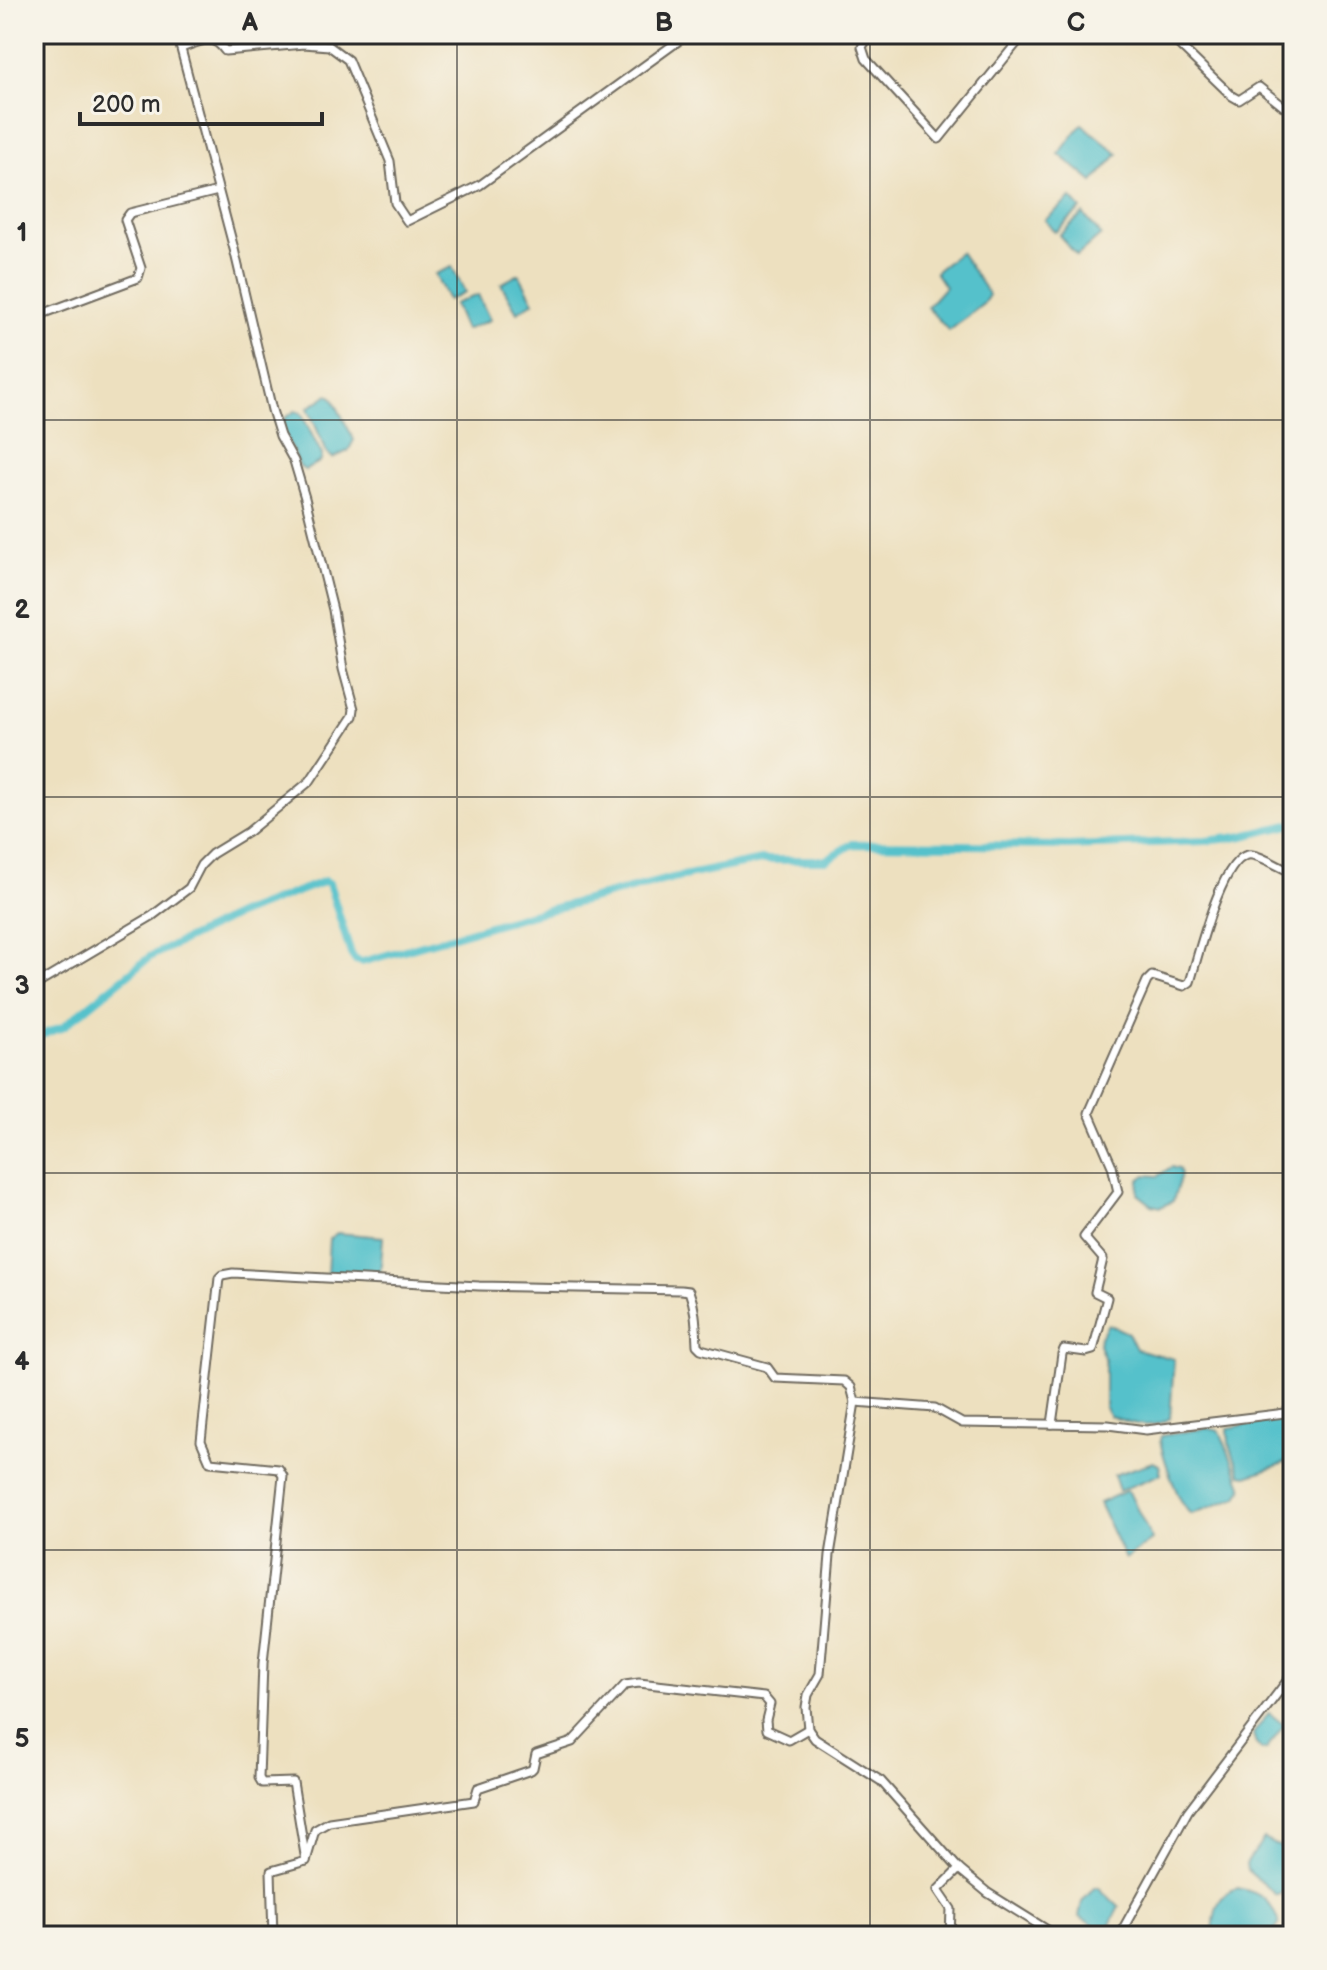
<svg xmlns="http://www.w3.org/2000/svg" width="1327" height="1970" viewBox="0 0 1327 1970" font-family="'Balsamiq Sans',sans-serif">
  <style>
    .water { fill: #54c1cb; stroke: #40767b; stroke-width: 2 }
    .lines { fill: none; stroke-linecap: round; stroke-linejoin: round }
    .canal { stroke: #54c1cb; stroke-width: 8 }
    .minor-casing { stroke: #6f6a5f; stroke-width: 11 }
    .minor { stroke: #fff; stroke-width: 7 }
    .grid { fill: none; stroke: #2b2b2b; stroke-width: 2; stroke-opacity: 0.55 }
    .neatline { fill: none; stroke: #2b2b2b; stroke-width: 3 }
    .grid-label { font-size: 26px; text-anchor: middle; font-weight: bold; fill: #2b2b2b }
  </style>
  <rect width="100%" height="100%" fill="#f7f3e8"/>
  <filter id="ink" filterUnits="userSpaceOnUse"><feTurbulence type="fractalNoise" baseFrequency=".0125" numOctaves="2"/><feDisplacementMap in="SourceGraphic" scale="16" xChannelSelector="R" yChannelSelector="G"/><feConvolveMatrix kernelMatrix="1 2 1 2 8 2 1 2 1" color-interpolation-filters="sRGB"/></filter>
  <filter id="wash" filterUnits="userSpaceOnUse"><feTurbulence type="fractalNoise" baseFrequency=".006" numOctaves="4" result="noise"/><feDisplacementMap in="SourceGraphic" scale="32" xChannelSelector="R" yChannelSelector="G"/><feGaussianBlur stdDeviation="1.8" result="paint"/><feColorMatrix in="noise" values="0 0 0 0 0 0 0 0 0 0 0 0 0 0 0 0 0 1.4 0 .05"/><feComposite in="paint" operator="in"/></filter>
  <g filter="url(#wash)">
    <rect width="100%" height="100%" fill="#ede0bf"/>
    <!-- water -->
    <g class="water">
      <path d="M 1082,124 L 1118,154 L 1093,182 L 1059,154 Z"/>
      <path d="M 1071,198 L 1081,209 L 1055,232 L 1045,220 Z"/>
      <path d="M 1083,214 L 1101,235 L 1077,256 L 1059,235 Z"/>
      <path d="M 960,252 L 989,295 L 983,304 L 949,331 L 927,307 L 945,287 L 935,272 Z"/>
      <path d="M 452,267 L 465,292 L 448,300 L 435,274 Z"/>
      <path d="M 519,274 L 534,302 L 517,312 L 501,284 Z"/>
      <path d="M 478,295 L 490,320 L 465,330 L 454,304 Z"/>
      <path d="M 328,395 L 332,397 L 354,440 L 348,451 L 333,458 L 327,453 L 308,408 Z"/>
      <path d="M 295,411 L 301,413 L 322,455 L 321,461 L 305,470 L 300,467 L 281,426 L 285,418 Z"/>
      <path d="M 1171,1167 L 1179,1169 L 1181,1174 L 1173,1201 L 1161,1207 L 1152,1205 L 1138,1194 L 1139,1180 L 1146,1175 L 1158,1176 Z"/>
      <path d="M 337,1233 L 383,1237 L 380,1277 L 327,1275 L 329,1239 Z"/>
      <path d="M 1108,1324 L 1128,1333 L 1136,1349 L 1174,1359 L 1170,1418 C 1151,1431 1129,1423 1110,1416 L 1105,1408 L 1105,1360 L 1099,1345 L 1100,1337 Z"/>
      <path d="M 1293,1416 L 1293,1460 L 1247,1476 L 1241,1475 L 1229,1443 L 1228,1428 Z"/>
      <path d="M 1207,1428 L 1220,1431 L 1243,1488 L 1238,1497 L 1191,1514 C 1178,1504 1164,1458 1160,1441 L 1161,1436 L 1166,1435 Z"/>
      <path d="M 1153,1462 L 1159,1465 L 1161,1474 L 1119,1491 L 1114,1475 Z"/>
      <path d="M 1126,1491 L 1129,1492 L 1152,1540 L 1125,1559 L 1099,1503 Z"/>
      <path d="M 1269,1713 L 1284,1725 L 1267,1749 L 1262,1750 L 1256,1744 L 1253,1734 Z"/>
      <path d="M 1264,1839 L 1293,1853 L 1293,1886 L 1276,1895 L 1247,1870 L 1246,1864 Z"/>
      <path d="M 1098,1887 L 1119,1907 L 1108,1928 L 1102,1930 L 1079,1917 L 1082,1902 L 1094,1888 Z"/>
      <path d="M 1238,1888 C 1261,1893 1272,1901 1279,1924 L 1272,1936 L 1213,1936 C 1214,1915 1215,1894 1238,1888 Z"/>
    </g>
    <g class="lines">
      <!-- canal -->
      <path class="canal" d="M 34,1038 L 64,1026 L 151,956 L 237,915 L 325,881 L 329,883 L 351,954 L 355,960 L 362,962 L 528,915 L 673,878 L 761,860 L 826,860 L 852,844 L 1069,846 L 1206,841 L 1239,837 L 1293,824"/>
    </g>
  </g>
  <g filter="url(#ink)">
    <g class="lines">
      <!-- minor casing -->
      <g class="minor-casing">
        <g id="minor">
          <path d="M 870,34 L 862,47 L 866,59 L 939,139 L 1024,34"/>
          <path d="M 1168,34 L 1232,96 L 1239,100 L 1259,87 L 1293,114"/>
          <path d="M 181,48 C 200,42 212,32 225,51 L 304,44 L 329,46 L 348,60 L 390,161 L 395,203 L 407,221 L 480,185 L 688,34"/>
          <path d="M 34,317 L 138,278 L 141,268 L 125,220 L 130,213 L 218,191"/>
          <path d="M 34,986 L 152,916 L 189,888 L 201,865 L 212,854 L 248,832 L 310,781 L 353,716 L 354,709 L 343,669 L 333,610 L 305,498 L 294,461 L 280,436 L 272,410 L 234,249 L 177,34"/>
          <path d="M 855,1402 L 935,1408 L 962,1423 L 1108,1425 L 1146,1430 L 1293,1412"/>
          <path d="M 1052,1424 L 1062,1354 L 1064,1349 L 1086,1352 L 1093,1350 L 1107,1298 L 1095,1292 L 1103,1259 L 1084,1237 L 1118,1192 L 1112,1166 L 1089,1113 L 1147,981 L 1152,976 L 1184,986 L 1190,982 C 1198,957 1221,859 1248,855 C 1258,853 1282,869 1293,873"/>
          <path d="M 306,1861 L 293,1782 L 262,1783 L 259,1778 L 263,1663 L 283,1476 L 279,1469 L 210,1462 L 201,1441 L 219,1278 L 222,1275 L 233,1273 L 479,1286 L 681,1290 L 689,1291 C 696,1309 696,1326 697,1345 L 701,1349 L 767,1367 L 775,1378 L 844,1381 L 851,1387 L 855,1402 L 830,1555 L 820,1674 L 808,1695 L 806,1707 L 808,1729 L 815,1739 L 881,1781 L 959,1869 L 988,1893 L 1057,1936"/>
          <path d="M 273,1936 L 271,1871 L 306,1861 L 315,1830 L 329,1822 L 474,1801 L 478,1788 L 531,1770 L 533,1768 L 536,1754 L 572,1742 L 625,1685 L 639,1683 L 764,1697 L 770,1704 L 766,1720 L 767,1730 L 789,1740 L 808,1729"/>
          <path d="M 950,1936 L 951,1909 L 938,1890 L 959,1869"/>
          <path d="M 1119,1936 L 1188,1811 L 1293,1673"/>
        </g>
      </g>
      <!-- minor -->
      <use href="#minor" class="minor"/>
    </g>
  </g>
  <!-- grid -->
  <path class="grid" d="M 457,34 L 457,1936M 870,34 L 870,1936M 34,420 L 1293,420M 34,797 L 1293,797M 34,1173 L 1293,1173M 34,1550 L 1293,1550"/>
  <!-- margin -->
  <rect width="1327" height="1970" fill="none" stroke="#f7f3e8" stroke-width="88"/>
  <!-- scale -->
  <path d="M80 112v12h242v-12" fill="none" stroke="#2b2b2b" stroke-width="4"/>
  <text x="92" y="112" font-size="24" fill="#2b2b2b" stroke="#f7f3e8" stroke-width="6" paint-order="stroke">200 m</text>
  <rect x="44" y="44" width="1239" height="1882" class="neatline"/>
  <g class="grid-label">
    <text x="250" y="31">A</text>
    <text x="664" y="31">B</text>
    <text x="1076" y="31">C</text>
    <text x="22" y="241">1</text>
    <text x="22" y="618">2</text>
    <text x="22" y="994">3</text>
    <text x="22" y="1370">4</text>
    <text x="22" y="1747">5</text>
  </g>
</svg>
